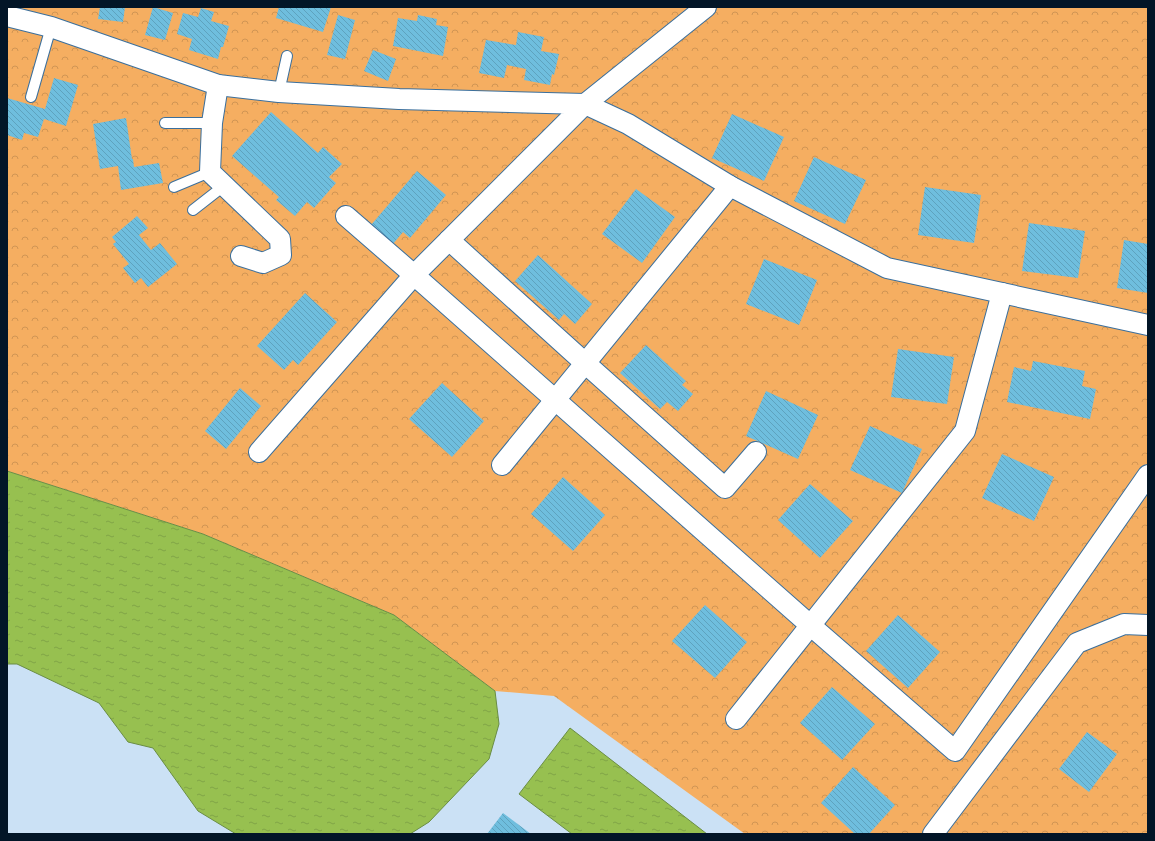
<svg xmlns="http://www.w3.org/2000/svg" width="1155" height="841" viewBox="0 0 1155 841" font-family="Inter,sans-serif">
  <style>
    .forest { fill: url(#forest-crowns) }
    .water { fill: url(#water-ripples); stroke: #6a8d44 }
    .building { fill: url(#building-back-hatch) }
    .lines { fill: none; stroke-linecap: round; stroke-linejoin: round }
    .service-casing { stroke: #3b6f9c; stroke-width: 12 }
    .minor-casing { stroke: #3b6f9c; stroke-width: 22 }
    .service { stroke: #fff; stroke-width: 10 }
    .minor { stroke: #fff; stroke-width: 20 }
  </style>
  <defs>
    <pattern id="forest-crowns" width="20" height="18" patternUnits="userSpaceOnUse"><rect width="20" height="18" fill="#f5ae61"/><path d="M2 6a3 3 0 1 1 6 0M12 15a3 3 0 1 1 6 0" fill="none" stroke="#d09554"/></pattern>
    <pattern id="water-ripples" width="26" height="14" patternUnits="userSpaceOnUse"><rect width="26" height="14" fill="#97c050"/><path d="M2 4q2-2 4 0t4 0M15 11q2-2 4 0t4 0" fill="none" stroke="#80a446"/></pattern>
    <pattern id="building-back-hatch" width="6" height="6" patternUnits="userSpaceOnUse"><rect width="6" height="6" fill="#6fbede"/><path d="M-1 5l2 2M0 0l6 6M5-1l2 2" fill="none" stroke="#5ea2be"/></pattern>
  </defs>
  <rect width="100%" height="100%" fill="#cbe1f5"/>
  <!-- forest -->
  <path class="forest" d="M 7,7 L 1148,7 L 1148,834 L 745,834 L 554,696 L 495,691 L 394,615 L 203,534 L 7,471 Z"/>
  <!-- water -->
  <g class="water">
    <path d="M 7,471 L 203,534 L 394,615 L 495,691 L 499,724 L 489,759 L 429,822 L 410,834 L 236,834 L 198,811 L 153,748 L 128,742 L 99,703 L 17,664 L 7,664 Z"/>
    <path d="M 570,728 L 707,834 L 572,834 L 519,794 Z"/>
  </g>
  <!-- building -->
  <g class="building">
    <path d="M 100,7 L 125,7 L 123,22 L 98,19 Z"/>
    <path d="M 153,7 L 173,13 L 165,40 L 145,35 Z"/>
    <path d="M 279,7 L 331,7 L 323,32 L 276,18 Z"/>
    <path d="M 201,8 L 214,12 L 211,21 L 229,26 L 223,47 L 221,47 L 218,59 L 189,50 L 192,39 L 177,34 L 183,13 L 198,17 Z"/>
    <path d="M 338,15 L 355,20 L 345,59 L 327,55 Z"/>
    <path d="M 418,15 L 437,19 L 436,25 L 448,27 L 443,56 L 393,46 L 398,18 L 417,21 Z"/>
    <path d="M 518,32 L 544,37 L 541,51 L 559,54 L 554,75 L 552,74 L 550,85 L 524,80 L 526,69 L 507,65 L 504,78 L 479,73 L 486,40 L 516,45 Z"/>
    <path d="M 373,50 L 396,59 L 388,81 L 364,71 Z"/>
    <path d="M 54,78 L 78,85 L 66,126 L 44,119 L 38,137 L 24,133 L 22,140 L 7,135 L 7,98 L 45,109 Z"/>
    <path d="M 271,112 L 318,153 L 323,147 L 342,164 L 329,177 L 336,183 L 314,208 L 307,202 L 295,216 L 276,200 L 279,197 L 232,156 Z"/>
    <path d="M 732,114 L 784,137 L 764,181 L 712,158 Z"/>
    <path d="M 126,118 L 132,159 L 133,159 L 134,167 L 159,163 L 163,183 L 121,190 L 118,166 L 100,169 L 93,124 Z"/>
    <path d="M 814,157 L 866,180 L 845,224 L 794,201 Z"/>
    <path d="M 417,171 L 446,195 L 410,238 L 403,232 L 393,244 L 371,225 Z"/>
    <path d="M 925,187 L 981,195 L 974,243 L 918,235 Z"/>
    <path d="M 636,189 L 675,217 L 642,263 L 602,234 Z"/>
    <path d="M 137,216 L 148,228 L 139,235 L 151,250 L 160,243 L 177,264 L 148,287 L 141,278 L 135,283 L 123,268 L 129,264 L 113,244 L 116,242 L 112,237 Z"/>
    <path d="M 1029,223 L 1085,231 L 1078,278 L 1022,271 Z"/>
    <path d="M 1124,240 L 1148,244 L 1148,293 L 1117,288 Z"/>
    <path d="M 538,255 L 592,304 L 575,324 L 564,314 L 559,320 L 515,281 Z"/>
    <path d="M 764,259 L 817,280 L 799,325 L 746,304 Z"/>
    <path d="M 305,293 L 337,322 L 298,365 L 293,360 L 284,370 L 257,346 Z"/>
    <path d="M 646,345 L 686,381 L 682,385 L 693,394 L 678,411 L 667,402 L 660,409 L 620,373 Z"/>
    <path d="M 898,349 L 954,357 L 947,404 L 891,397 Z"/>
    <path d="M 1033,361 L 1085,371 L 1082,386 L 1096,389 L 1090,419 L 1007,402 L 1014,367 L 1031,371 Z"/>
    <path d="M 442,383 L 484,421 L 452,457 L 409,419 Z"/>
    <path d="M 240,388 L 261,406 L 226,449 L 205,431 Z"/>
    <path d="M 766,391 L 818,415 L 798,459 L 746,436 Z"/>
    <path d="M 870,426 L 922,449 L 902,493 L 850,470 Z"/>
    <path d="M 1002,454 L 1054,477 L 1034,521 L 982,498 Z"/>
    <path d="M 563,477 L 605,515 L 573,551 L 531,514 Z"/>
    <path d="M 810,484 L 853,521 L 820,558 L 778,520 Z"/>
    <path d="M 705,605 L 747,642 L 715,678 L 672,641 Z"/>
    <path d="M 898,615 L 940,652 L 908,688 L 866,651 Z"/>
    <path d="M 832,687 L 875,724 L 842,760 L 800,723 Z"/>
    <path d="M 1087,732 L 1117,754 L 1089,792 L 1059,769 Z"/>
    <path d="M 853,767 L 895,805 L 869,834 L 855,834 L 821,803 Z"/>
    <path d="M 503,813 L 531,834 L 487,834 Z"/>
  </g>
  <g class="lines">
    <!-- service casing -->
    <g class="service-casing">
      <g id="service">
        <path d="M 279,92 L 287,56"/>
        <path d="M 31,97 L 51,27"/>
        <path d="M 165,123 L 212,123"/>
        <path d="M 174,187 L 210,172"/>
        <path d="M 193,210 L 225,185"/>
      </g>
    </g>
    <!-- minor casing -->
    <g class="minor-casing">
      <g id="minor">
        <path d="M 706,7 L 585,104 L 628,124 L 730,186 L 887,268 L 1148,325"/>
        <path d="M 7,16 L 51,27 L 218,85 L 279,92 L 399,99 L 585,104 L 414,275 L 259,452"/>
        <path d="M 218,85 L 212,123 L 210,172 L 280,239 L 281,255 L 263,263 L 241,256"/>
        <path d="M 346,216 L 414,275 L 810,625 L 955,751 L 1148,475"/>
        <path d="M 449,240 L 585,363 L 725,488 L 756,452"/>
        <path d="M 502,465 L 730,186"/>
        <path d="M 736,719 L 965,431 L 1002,293"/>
        <path d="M 933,834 L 1077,643 L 1124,624 L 1148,625"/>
      </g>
    </g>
    <!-- service -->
    <use href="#service" class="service"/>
    <!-- minor -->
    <use href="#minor" class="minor"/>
  </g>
  <!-- border -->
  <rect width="1155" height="841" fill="none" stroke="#021527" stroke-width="16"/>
</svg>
